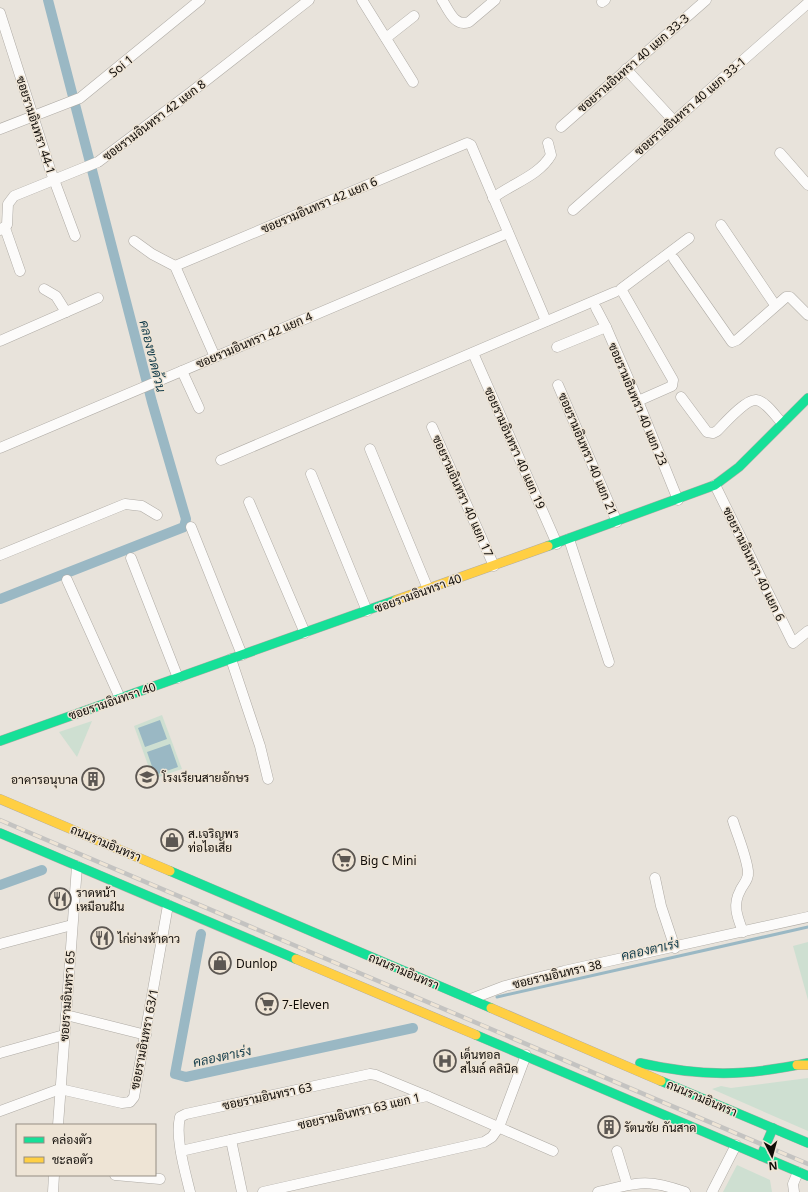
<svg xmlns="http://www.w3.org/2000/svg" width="808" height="1192" viewBox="0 0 808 1192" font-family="'Noto Sans',Sarabun,sans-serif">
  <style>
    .green { fill: #cedfd1 }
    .water { fill: #9ab8c4 }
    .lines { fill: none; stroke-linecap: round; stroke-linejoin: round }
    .stream { stroke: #9ab8c4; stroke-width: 3 }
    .canal { stroke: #9ab8c4; stroke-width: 10 }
    .street-casing { stroke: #afaba5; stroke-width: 11 }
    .fast-casing { stroke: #afaba5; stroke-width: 10 }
    .slow-casing { stroke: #afaba5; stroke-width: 10 }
    .street { stroke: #fcfbfa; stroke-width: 10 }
    .fast { stroke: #16e098; stroke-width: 9 }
    .slow { stroke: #ffcf43; stroke-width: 9 }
    .rail-casing { stroke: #c4c3c1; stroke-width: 4.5 }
    .rail { stroke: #eee4d5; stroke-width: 3; stroke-dasharray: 9; stroke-linecap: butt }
    .labels { text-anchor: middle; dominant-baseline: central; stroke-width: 3; stroke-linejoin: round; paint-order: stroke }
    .street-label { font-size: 12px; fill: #100c08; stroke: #eee4d5 }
    .poi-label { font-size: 12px; fill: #100c08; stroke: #eee4d5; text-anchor: start }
    .water-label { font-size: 13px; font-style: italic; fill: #133c4b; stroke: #eee4d5 }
  </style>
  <rect width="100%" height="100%" fill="#e8e3db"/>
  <!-- green -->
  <g class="green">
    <path d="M 162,715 L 182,769 L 153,779 L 134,726 Z"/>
    <path d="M 92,721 L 77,757 L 59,732 Z"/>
    <path d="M 808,942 L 808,1000 L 793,946 Z"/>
    <path d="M 808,1078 L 808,1131 L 712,1089 L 721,1086 L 731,1088 Z"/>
    <path d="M 737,1165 L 770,1180 L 772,1192 L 723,1192 Z"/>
  </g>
  <!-- water -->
  <g class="water">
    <path d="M 160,720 L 167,739 L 145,747 L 138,728 Z"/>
    <path d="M 170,744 L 178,767 L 155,775 L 147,752 Z"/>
  </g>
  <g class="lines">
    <!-- stream -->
    <path class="stream" d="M 497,997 L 808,927"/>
    <!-- canal -->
    <g class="canal">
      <path d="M 0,599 L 184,527 L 186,519 L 152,402 L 48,0"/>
      <path d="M 0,885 L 42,870"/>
      <path d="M 201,934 L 175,1074 L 186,1077 L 413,1028"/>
    </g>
    <!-- street casing -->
    <g class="street-casing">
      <g id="street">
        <path d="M 362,0 L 413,82"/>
        <path d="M 442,0 C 449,10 454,27 469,22 L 495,0"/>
        <path d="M 602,2 L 605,0"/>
        <path d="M 0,13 L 50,169 L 75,236"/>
        <path d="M 386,38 L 414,16"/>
        <path d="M 626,69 L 673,120"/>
        <path d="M 561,127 L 706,0"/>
        <path d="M 0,129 L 80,98 L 200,0"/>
        <path d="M 780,153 L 808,185"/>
        <path d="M 493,198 C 511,184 539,176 551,155 L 548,143"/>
        <path d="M 573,210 L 808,3"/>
        <path d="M 721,225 L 775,305"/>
        <path d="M 5,228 L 20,271"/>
        <path d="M 0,230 L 7,225 L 8,204 L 14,196 L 98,162 L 190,93 L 309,0"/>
        <path d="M 134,241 L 152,254 L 175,266 L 215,357"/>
        <path d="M 674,259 L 732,342 L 737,340 L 786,297 L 790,297 L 808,315"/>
        <path d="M 175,266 L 467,143 L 471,145 L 546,321"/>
        <path d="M 44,289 L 56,296 L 66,312"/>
        <path d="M 596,308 L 606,327 L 638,401 L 678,500"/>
        <path d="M 0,341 L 98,298"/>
        <path d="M 557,347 L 606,327"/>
        <path d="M 473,353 L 557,544"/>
        <path d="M 182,371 L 199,408"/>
        <path d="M 558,385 L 617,522"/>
        <path d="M 681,397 L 707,432 L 713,433 L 717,431 C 724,424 746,399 756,400 C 766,401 776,417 782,423"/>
        <path d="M 638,401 L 672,386 L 673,380 L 621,289 L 689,238"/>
        <path d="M 432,427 L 494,566"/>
        <path d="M 0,448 L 508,233"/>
        <path d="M 370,449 L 428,589"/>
        <path d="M 221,460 L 615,292"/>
        <path d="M 311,474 L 367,611"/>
        <path d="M 715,485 L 793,643 L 808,631"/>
        <path d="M 249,502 L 305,633"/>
        <path d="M 191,527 L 242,655"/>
        <path d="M 569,539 L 609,662"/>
        <path d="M 0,555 L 125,504 L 142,506 L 157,515"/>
        <path d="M 131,558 L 178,678"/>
        <path d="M 67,580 L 120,698"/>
        <path d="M 231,659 L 260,746 L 268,779"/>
        <path d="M 733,821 C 738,837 746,855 748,871 C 749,880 743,884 740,891 C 732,906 738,918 743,932"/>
        <path d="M 655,878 L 661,906 L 675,948"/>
        <path d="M 0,944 L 72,925"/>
        <path d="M 471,999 L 505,986 L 564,971 L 808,917"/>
        <path d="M 66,1015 L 146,1035"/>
        <path d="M 0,1053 L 64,1035"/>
        <path d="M 0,1111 L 60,1089 L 122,1103 L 130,1102 L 134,1097 L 168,905"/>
        <path d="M 58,1125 L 77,866"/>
        <path d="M 231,1140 L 242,1192"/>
        <path d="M 181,1151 L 427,1096 L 553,1151"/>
        <path d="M 617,1151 L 627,1184"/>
        <path d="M 115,1175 L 160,1179"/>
        <path d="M 53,1192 L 54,1175"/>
        <path d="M 190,1192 C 185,1171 175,1138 180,1117 L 186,1114 L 370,1074 L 376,1075 L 427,1096"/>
        <path d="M 263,1192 L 484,1142 L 492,1137 L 499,1127 L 526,1055"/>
        <path d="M 598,1192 C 637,1183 645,1178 685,1192"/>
        <path d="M 712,1192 L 736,1145"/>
        <path d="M 794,1192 L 793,1184 L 798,1172"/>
      </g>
    </g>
    <!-- fast casing -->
    <g class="fast-casing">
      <g id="fast">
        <path d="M 548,546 L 715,485 L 739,467 L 808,398"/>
        <path d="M 0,741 L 396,600"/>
        <path d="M 0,833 L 296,959"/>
        <path d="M 170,871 L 491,1008"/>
        <path d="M 476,1035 L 808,1176"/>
        <path d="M 640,1063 C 702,1077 746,1076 808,1063"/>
        <path d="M 661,1081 L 808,1143"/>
        <path d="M 761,1156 L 773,1128"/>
      </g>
    </g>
    <!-- slow casing -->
    <g class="slow-casing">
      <g id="slow">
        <path d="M 396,600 L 548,546"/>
        <path d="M 0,799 L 170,871"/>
        <path d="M 296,959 L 476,1035"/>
        <path d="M 491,1008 L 661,1081"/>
        <path d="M 797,1065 L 808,1065"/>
      </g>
    </g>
    <!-- street -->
    <use href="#street" class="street"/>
    <!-- fast -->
    <use href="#fast" class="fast"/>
    <!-- slow -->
    <use href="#slow" class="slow"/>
    <!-- rail casing -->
    <g class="rail-casing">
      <path id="rail" d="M 0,820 L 808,1164"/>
    </g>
    <!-- rail -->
    <use href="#rail" class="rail"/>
  </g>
  <!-- icons -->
  <defs>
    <g id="school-ring" transform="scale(1.15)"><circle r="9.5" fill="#eee4d5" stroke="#5c5752" stroke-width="1.5"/><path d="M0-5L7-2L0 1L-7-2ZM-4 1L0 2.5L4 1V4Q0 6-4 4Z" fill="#5c5752"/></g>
    <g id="building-ring" transform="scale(1.15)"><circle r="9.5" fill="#eee4d5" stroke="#5c5752" stroke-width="1.5"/><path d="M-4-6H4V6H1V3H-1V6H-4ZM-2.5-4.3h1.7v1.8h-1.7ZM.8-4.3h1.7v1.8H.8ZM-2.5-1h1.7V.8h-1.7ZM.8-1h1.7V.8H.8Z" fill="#5c5752"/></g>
    <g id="shop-ring" transform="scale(1.15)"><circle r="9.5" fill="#eee4d5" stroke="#5c5752" stroke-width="1.5"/><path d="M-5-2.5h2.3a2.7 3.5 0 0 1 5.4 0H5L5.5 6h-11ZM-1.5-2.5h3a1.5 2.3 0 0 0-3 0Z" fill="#5c5752"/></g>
    <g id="supermarket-ring" transform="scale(1.15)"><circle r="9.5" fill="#eee4d5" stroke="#5c5752" stroke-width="1.5"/><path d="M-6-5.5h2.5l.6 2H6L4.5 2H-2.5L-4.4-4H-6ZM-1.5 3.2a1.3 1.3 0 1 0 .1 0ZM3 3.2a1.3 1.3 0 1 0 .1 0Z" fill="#5c5752"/></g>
    <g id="restaurant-ring" transform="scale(1.15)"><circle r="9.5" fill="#eee4d5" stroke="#5c5752" stroke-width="1.5"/><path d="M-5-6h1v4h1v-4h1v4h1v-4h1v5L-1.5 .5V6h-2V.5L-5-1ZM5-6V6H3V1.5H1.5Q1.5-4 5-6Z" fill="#5c5752"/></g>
    <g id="hospital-ring" transform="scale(1.15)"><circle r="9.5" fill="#eee4d5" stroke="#5c5752" stroke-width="1.5"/><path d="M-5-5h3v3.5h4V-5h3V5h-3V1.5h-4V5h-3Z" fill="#5c5752"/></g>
  </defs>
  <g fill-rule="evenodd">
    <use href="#school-ring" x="147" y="777"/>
    <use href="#building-ring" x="93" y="779"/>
    <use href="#shop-ring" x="172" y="840"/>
    <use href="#supermarket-ring" x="344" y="860"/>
    <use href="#restaurant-ring" x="60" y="899"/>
    <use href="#restaurant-ring" x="102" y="938"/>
    <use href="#shop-ring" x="220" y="963"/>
    <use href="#supermarket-ring" x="267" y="1004"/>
    <use href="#hospital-ring" x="445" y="1061"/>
    <use href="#building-ring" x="609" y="1127"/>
  </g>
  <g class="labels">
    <!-- street labels -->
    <g class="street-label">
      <text transform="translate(633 63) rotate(-41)">ซอยรามอินทรา 40 แยก 33-3</text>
      <text transform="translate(121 66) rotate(-39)">Soi 1</text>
      <text transform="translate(690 106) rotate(-41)">ซอยรามอินทรา 40 แยก 33-1</text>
      <text transform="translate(154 120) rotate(-37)">ซอยรามอินทรา 42 แยก 8</text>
      <text transform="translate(36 125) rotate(72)">ซอยรามอินทรา 44-1</text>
      <text transform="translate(319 205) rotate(-23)">ซอยรามอินทรา 42 แยก 6</text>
      <text transform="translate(254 340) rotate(-23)">ซอยรามอินทรา 42 แยก 4</text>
      <text transform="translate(638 404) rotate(67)">ซอยรามอินทรา 40 แยก 23</text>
      <text transform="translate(515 448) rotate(66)">ซอยรามอินทรา 40 แยก 19</text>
      <text transform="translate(588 454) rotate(67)">ซอยรามอินทรา 40 แยก 21</text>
      <text transform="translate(463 496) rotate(66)">ซอยรามอินทรา 40 แยก 17</text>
      <text transform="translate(754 564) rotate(64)">ซอยรามอินทรา 40 แยก 6</text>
      <text transform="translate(418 593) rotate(-20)">ซอยรามอินทรา 40</text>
      <text transform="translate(112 701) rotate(-19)">ซอยรามอินทรา 40</text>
      <text transform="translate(106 843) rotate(23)">ถนนรามอินทรา</text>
      <text transform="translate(404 971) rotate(23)">ถนนรามอินทรา</text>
      <text transform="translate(557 974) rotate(-13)">ซอยรามอินทรา 38</text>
      <text transform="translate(67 996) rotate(-86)">ซอยรามอินทรา 65</text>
      <text transform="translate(144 1039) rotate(-79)">ซอยรามอินทรา 63/1</text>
      <text transform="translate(267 1096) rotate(-12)">ซอยรามอินทรา 63</text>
      <text transform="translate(702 1098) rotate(23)">ถนนรามอินทรา</text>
      <text transform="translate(359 1111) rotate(-13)">ซอยรามอินทรา 63 แยก 1</text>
    </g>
    <!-- poi labels -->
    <g class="poi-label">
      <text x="162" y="777">โรงเรียนสายอักษร</text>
      <text x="78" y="779" text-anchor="end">อาคารอนุบาล</text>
      <text x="188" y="833">ส.เจริญพร<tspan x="188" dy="14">ท่อไอเสีย</tspan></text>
      <text x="360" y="860">Big C Mini</text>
      <text x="76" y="892">ราดหน้า<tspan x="76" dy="14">เหมือนฝัน</tspan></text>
      <text x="118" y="938">ไก่ย่างห้าดาว</text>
      <text x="236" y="963">Dunlop</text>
      <text x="282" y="1004">7-Eleven</text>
      <text x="460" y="1054">เด็นทอล<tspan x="460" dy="14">สไมล์ คลินิค</tspan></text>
      <text x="624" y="1127">รัตนชัย กันสาด</text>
    </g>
    <!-- water labels -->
    <g class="water-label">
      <text transform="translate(153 356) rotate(76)">คลองขวดด้วน</text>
      <text transform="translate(650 949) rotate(-13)">คลองตาเร่ง</text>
      <text transform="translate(222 1056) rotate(-12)">คลองตาเร่ง</text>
    </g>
  </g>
  <!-- legend -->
  <rect x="16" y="1124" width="140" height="52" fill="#eee4d5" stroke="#958e83"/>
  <rect x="24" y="1137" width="20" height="6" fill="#16e098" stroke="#958e83"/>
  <text x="52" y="1144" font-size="12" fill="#100c08">คล่องตัว</text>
  <rect x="24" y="1157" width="20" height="6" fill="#ffcf43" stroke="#958e83"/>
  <text x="52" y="1164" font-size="12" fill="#100c08">ชะลอตัว</text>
  <!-- north arrow -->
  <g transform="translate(772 1156) rotate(174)" stroke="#eee4d5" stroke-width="3" paint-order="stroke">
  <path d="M0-3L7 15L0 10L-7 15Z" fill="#100c08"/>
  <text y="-6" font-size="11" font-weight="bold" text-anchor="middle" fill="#100c08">N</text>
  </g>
</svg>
